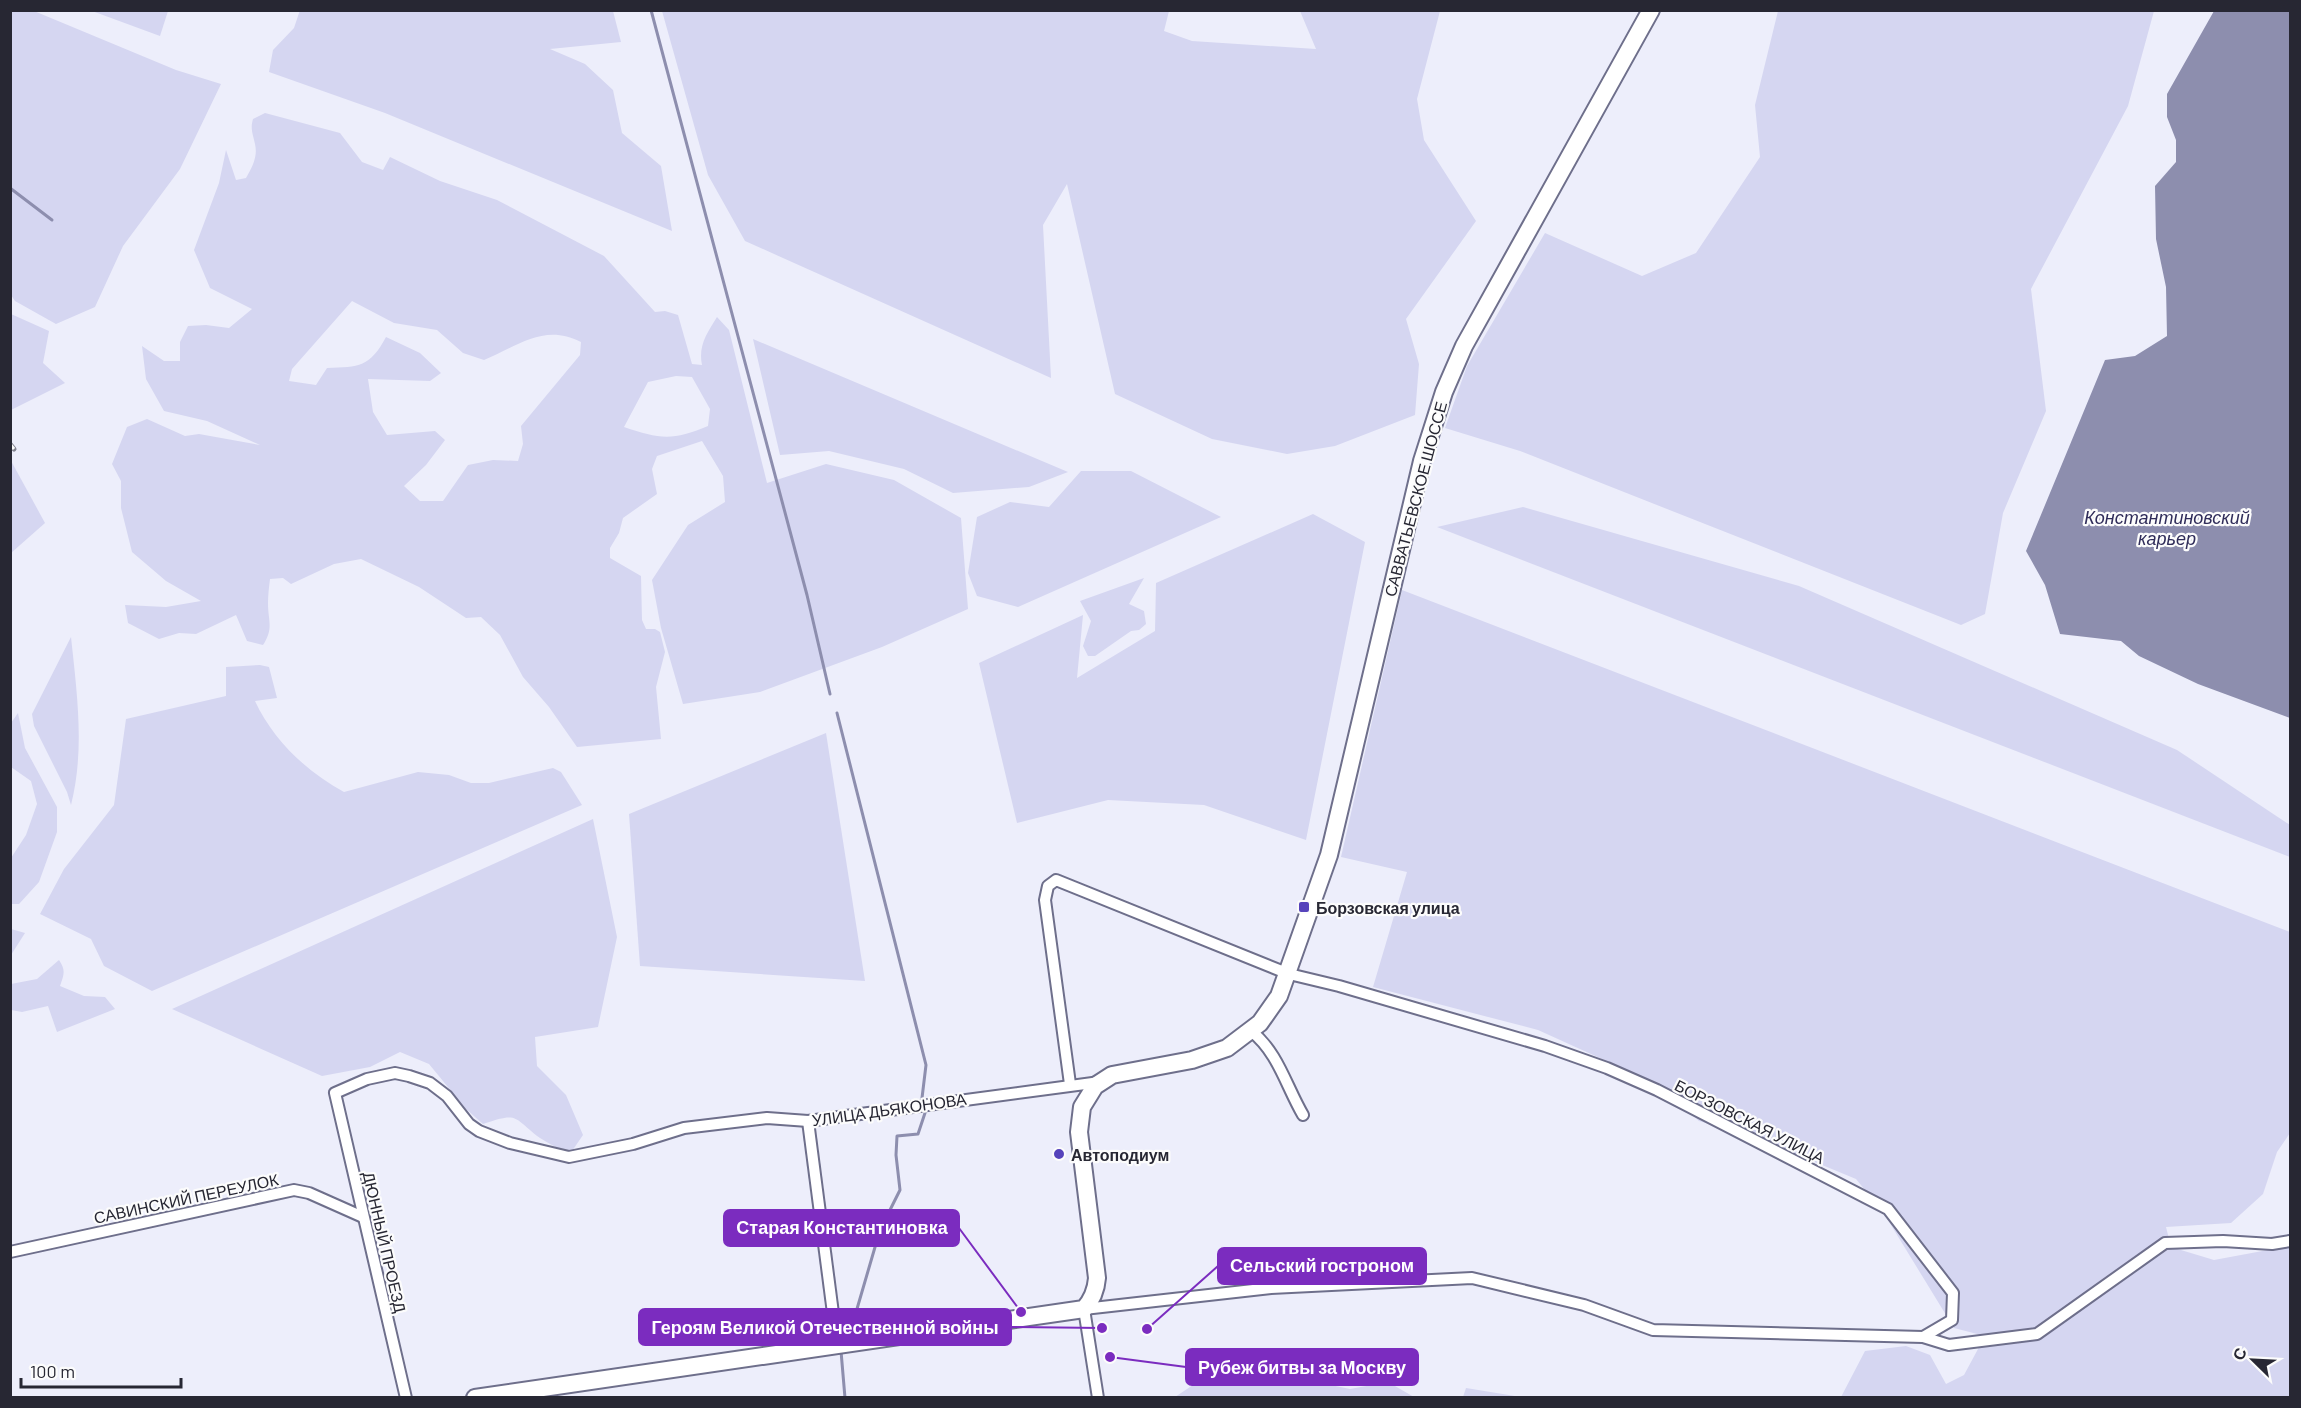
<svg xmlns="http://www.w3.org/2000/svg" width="2301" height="1408" viewBox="0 0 2301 1408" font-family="Barlow,sans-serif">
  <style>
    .green { fill: #d5d6f1; fill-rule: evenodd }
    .water { fill: #8d8eae }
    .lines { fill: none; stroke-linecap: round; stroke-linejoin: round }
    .stream { stroke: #8d8eae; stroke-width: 3 }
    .street-casing { stroke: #6e6f8b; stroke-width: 14 }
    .primary-casing { stroke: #6e6f8b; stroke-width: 20 }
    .street { stroke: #fff; stroke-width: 10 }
    .primary { stroke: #fff; stroke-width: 16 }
    .rail-casing { stroke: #82838f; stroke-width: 5 }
    .rail { stroke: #fcfcfc; stroke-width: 3; stroke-dasharray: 9; stroke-linecap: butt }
    .poi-dot { fill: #5643bb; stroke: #fcfcfc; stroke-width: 2 }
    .labels { text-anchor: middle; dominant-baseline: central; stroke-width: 4.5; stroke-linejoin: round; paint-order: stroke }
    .street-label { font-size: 16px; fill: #272733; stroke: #fcfcfc }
    .poi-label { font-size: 16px; font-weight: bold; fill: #272733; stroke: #fcfcfc; text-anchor: start }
    .water-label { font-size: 18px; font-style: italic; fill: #302d5a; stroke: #fcfcfc }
    .leader { fill: none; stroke: #7b2cbf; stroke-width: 2 }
    .callout-dot { fill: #7b2cbf; stroke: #fcfcfc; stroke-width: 2 }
    .callout { fill: #7b2cbf; stroke: #7b2cbf; stroke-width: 2 }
    .callout-label { font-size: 18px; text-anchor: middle; font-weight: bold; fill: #fff }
  </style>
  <rect width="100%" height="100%" fill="#edeefb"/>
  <!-- green -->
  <g class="green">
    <path d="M 11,10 L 34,11 L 176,70 L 221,84 L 180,169 L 123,246 L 95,307 L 56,324 L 15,301 L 11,295 Z"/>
    <path d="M 300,10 L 613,11 L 621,42 L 550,49 L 585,64 L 613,90 L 622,133 L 661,166 L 672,231 L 385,113 L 269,72 L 273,50 L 294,28 Z"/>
    <path d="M 92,11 L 168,11 L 160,36 Z"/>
    <path d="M 662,11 L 1169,11 L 1164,31 L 1192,41 L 1316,49 L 1300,11 L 1440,11 L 1417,99 L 1424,140 L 1476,221 L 1406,319 L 1419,364 L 1415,415 L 1335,446 L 1287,454 L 1212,439 L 1115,394 L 1067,184 L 1043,225 L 1051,378 L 745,241 L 708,175 Z"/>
    <path d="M 1778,11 L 2154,11 L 2128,106 L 2031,289 L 2046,411 L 2003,513 L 1985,614 L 1961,625 L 1520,451 L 1445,428 L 1467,366 L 1545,233 L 1642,276 L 1696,253 L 1760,157 L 1755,105 Z"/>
    <path d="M 265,113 L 340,133 L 362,162 L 383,170 L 390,157 L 440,181 L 497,200 L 604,256 L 655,312 L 665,311 L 678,315 L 692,364 L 702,365 C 698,346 707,333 717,317 L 729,330 L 767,483 L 826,464 L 894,480 L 961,518 L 968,609 L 882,647 L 760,692 L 683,704 L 661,628 L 652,580 L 688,525 L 725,502 L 723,476 L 702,441 L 657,456 L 652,469 L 657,494 L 623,518 L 619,533 L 610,548 L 610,558 L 641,576 L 642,620 L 646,629 L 655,629 L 660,632 L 665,652 L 656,687 L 661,739 L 577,747 L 549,707 L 523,677 L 500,635 L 481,617 L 466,618 L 419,587 L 361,559 L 334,564 L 291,584 L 283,578 L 270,579 C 269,587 268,595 268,603 C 268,621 274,628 263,645 L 247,641 L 236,615 L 196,634 L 179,633 L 159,639 L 128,623 L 125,605 L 166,607 L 201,601 L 166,581 L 132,552 L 121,508 L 121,481 L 112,464 L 127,427 L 147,419 L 185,436 L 199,434 L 260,445 L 207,421 L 164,411 L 146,379 L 142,346 L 164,361 L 180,361 L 180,342 L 188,326 L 206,325 L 229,328 L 252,309 L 210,288 L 194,250 L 219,183 L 226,150 L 236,180 L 246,178 C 252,167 258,157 255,144 C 253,134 250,129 253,119 ZM 352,301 L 394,323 L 437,330 L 463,353 L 484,360 C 518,346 544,323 581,342 L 580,355 L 521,426 L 523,444 L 518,461 L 493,460 L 468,465 L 443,501 L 420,501 L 404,486 L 426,465 L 445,440 L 435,431 L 387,435 L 373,412 L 368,379 L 430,381 L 441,373 L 420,353 L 386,337 C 370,367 359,367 327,368 L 316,385 L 289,381 L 292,369 ZM 676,376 L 692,377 L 710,409 L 708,426 C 673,441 659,439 624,427 L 648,382 Z"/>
    <path d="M 11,314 L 49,331 L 43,363 L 65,383 L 11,410 Z"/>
    <path d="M 753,339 L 1068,472 L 1029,487 L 953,493 L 904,469 L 829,451 L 780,455 Z"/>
    <path d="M 10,459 L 45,523 L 11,553 L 10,553 Z"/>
    <path d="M 1081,471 L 1131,471 L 1221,517 L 1018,607 L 977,596 L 968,573 L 977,517 L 1010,502 L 1049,507 Z"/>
    <path d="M 1523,507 L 1799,586 L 2177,750 L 2290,825 L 2290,857 L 1437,527 Z"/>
    <path d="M 1313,514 L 1365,542 L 1306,840 L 1204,805 L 1108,800 L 1017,823 L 979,663 L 1083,615 L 1077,678 L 1155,631 L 1156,583 Z"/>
    <path d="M 1144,578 L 1129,604 L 1144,611 L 1146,624 L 1139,630 L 1131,631 L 1095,656 L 1088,656 L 1083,646 L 1091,621 L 1080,601 Z"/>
    <path d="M 1402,590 L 2290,932 L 2290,1133 L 2277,1152 L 2263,1194 L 2231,1223 L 2166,1227 L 2171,1247 L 2214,1260 L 2290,1246 L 2290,1397 L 1841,1397 L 1865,1351 L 1906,1346 L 1930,1355 L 1946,1384 L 1964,1375 L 1985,1336 L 1954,1328 L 1883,1212 L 1856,1179 L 1759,1139 L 1699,1121 L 1655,1083 L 1538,1030 L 1373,987 L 1407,872 L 1341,857 Z"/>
    <path d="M 71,637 C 77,694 85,749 71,805 L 67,792 L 34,726 L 32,714 Z"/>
    <path d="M 260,665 L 269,667 L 277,698 L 255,701 C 273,740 307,772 344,792 L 418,772 L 449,775 L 471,783 L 489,783 L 553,768 L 561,772 L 582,805 L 152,991 L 104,966 L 91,939 L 40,914 L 64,869 L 114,805 L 126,719 L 226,696 L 226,667 Z"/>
    <path d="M 18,713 L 25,748 L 57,807 L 57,832 L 39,882 L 19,904 L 11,904 L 11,858 L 26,835 L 37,804 L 31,781 L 11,767 L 11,723 Z"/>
    <path d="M 826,733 L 865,981 L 640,966 L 629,814 Z"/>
    <path d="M 593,819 L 617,937 L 598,1027 L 535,1037 L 537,1066 L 566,1095 L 583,1135 L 570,1154 C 560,1149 549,1144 540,1138 C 513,1118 520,1111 483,1124 L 466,1109 L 429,1064 L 400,1052 L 370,1067 L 322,1076 L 172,1009 Z"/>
    <path d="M 11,929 L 25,933 L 11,955 L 10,929 Z"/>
    <path d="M 59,960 C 66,970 64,975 60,986 L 84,996 L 105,997 L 115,1009 L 57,1032 L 48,1006 L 22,1012 L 11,1010 L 11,984 L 37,979 Z"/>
    <path d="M 1297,1378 L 1350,1389 L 1388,1382 L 1414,1397 L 1175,1397 L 1202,1379 L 1243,1386 Z"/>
    <path d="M 1466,1388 L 1521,1397 L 1463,1397 Z"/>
  </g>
  <!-- water -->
  <path class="water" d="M 2214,11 L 2290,11 L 2290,718 L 2198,684 L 2139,656 L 2121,641 L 2060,634 L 2045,585 L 2026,551 L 2105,360 L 2135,356 L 2167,336 L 2166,287 L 2156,239 L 2155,186 L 2176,162 L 2176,140 L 2167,117 L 2167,94 Z"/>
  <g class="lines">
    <!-- stream -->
    <g class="stream">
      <path d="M 651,10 L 807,595 L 830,694"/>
      <path d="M 10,188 L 52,220"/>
      <path d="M 837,713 L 926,1065 L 922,1098"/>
      <path d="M 852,1326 L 880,1230 L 900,1190 L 896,1155 L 897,1136 L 918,1134 L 925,1113"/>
      <path d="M 841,1351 L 845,1398"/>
    </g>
    <!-- street casing -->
    <g class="street-casing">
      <g id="street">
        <path d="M 1251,1031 C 1278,1052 1286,1086 1303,1115"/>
        <path d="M 1070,1084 L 1045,900 L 1048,886 L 1056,880 L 1289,974 L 1339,986 L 1545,1046 L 1607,1068 L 1657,1090 L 1888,1209 L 1953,1293 L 1952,1320 L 1923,1337"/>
        <path d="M 808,1121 L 837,1344"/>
        <path d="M 10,1252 L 294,1190 L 309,1193 L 363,1217"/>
        <path d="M 406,1398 L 335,1093 L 367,1079 L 395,1073 L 409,1076 L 430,1083 L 447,1096 L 469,1124 L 479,1131 L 510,1143 L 569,1157 L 633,1144 L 684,1128 L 767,1118 L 808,1121 L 1100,1082"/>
        <path d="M 1098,1398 L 1084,1309 L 1271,1288 L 1472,1278 L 1584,1305 L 1653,1330 L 1923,1337 L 1949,1345 L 2037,1334 L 2165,1243 L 2223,1241 L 2272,1244 L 2290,1241"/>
      </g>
    </g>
    <!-- primary casing -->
    <g class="primary-casing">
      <path id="primary" d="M 475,1398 L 1084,1309 C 1092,1300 1096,1291 1097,1278 L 1079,1132 L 1082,1107 L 1095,1086 L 1112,1075 L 1192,1060 L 1227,1048 L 1260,1023 L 1279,996 L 1329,855 L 1422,461 L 1444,392 L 1464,346 L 1651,10"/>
    </g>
    <!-- street -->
    <use href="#street" class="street"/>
    <!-- primary -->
    <use href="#primary" class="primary"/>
    <!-- rail casing -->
    <g class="rail-casing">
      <path id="rail" d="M 10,444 L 14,449"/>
    </g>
    <!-- rail -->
    <use href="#rail" class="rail"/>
  </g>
  <!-- markers -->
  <g class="poi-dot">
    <rect x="1298" y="901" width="12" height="12" rx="3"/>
    <circle cx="1059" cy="1154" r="6"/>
  </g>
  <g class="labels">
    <!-- street labels -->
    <g class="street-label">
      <text transform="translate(1415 499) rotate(-75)">САВВАТЬЕВСКОЕ ШОССЕ</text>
      <text transform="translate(889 1109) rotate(-8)">УЛИЦА ДЬЯКОНОВА</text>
      <text transform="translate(1750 1121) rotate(27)">БОРЗОВСКАЯ УЛИЦА</text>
      <text transform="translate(186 1198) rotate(-12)">САВИНСКИЙ ПЕРЕУЛОК</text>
      <text transform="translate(385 1242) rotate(77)">ДЮННЫЙ ПРОЕЗД</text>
    </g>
    <!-- poi labels -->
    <g class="poi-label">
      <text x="1316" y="907">Борзовская улица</text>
      <text x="1071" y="1154">Автоподиум</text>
    </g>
    <!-- water labels -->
    <g class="water-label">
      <text x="2167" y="517">Константиновский<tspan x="2167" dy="21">карьер</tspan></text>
    </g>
  </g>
  <!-- callouts -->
  <path class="leader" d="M1021 1312L959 1228M1147 1329L1218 1266M1102 1328L1011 1327M1110 1357L1186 1367"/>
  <g class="callout-dot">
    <circle cx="1021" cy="1312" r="6"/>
    <circle cx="1147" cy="1329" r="6"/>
    <circle cx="1102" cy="1328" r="6"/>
    <circle cx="1110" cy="1357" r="6"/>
  </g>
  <g class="callout">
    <rect x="724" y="1210" width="235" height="36" rx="6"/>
    <rect x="1218" y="1248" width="208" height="36" rx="6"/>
    <rect x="639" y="1309" width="372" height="36" rx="6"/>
    <rect x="1186" y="1349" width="232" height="36" rx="6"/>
  </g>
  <g class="callout-label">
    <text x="842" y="1234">Старая Константиновка</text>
    <text x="1322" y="1272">Сельский гостроном</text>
    <text x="825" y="1334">Героям Великой Отечественной войны</text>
    <text x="1302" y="1374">Рубеж битвы за Москву</text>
  </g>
  <!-- border -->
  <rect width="2301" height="1408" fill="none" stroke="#272733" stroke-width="24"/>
  <!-- north arrow -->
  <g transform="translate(2253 1360) rotate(294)" stroke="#fcfcfc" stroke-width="4.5" paint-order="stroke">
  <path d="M0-4.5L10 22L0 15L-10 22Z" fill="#272733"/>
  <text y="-9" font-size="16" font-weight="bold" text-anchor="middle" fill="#272733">С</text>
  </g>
  <!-- scale -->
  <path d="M21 1378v9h160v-9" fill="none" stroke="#272733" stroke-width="3"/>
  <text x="30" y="1378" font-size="18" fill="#272733" stroke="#fcfcfc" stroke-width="4.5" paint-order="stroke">100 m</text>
</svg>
